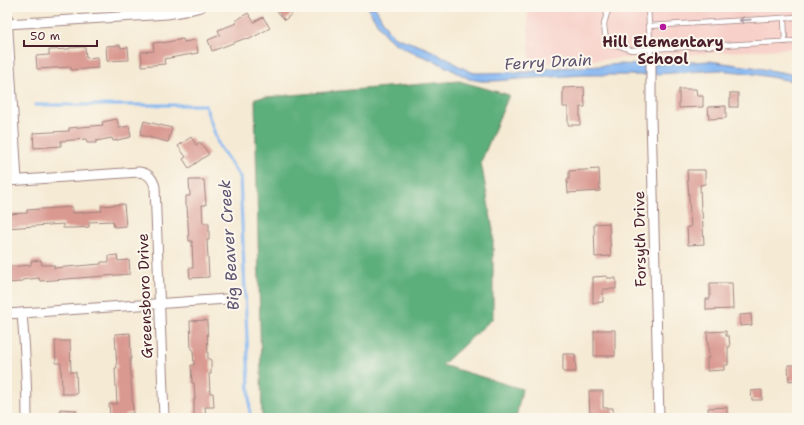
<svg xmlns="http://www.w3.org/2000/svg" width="804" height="425" viewBox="0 0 804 425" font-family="'Shantell Sans',sans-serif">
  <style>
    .built { fill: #f7d0c9 }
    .forest { fill: #5cae7a; stroke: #536652 }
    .water { fill: #85b7f2; stroke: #686b8e }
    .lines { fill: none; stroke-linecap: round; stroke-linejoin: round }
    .stream { stroke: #85b7f2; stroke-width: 3 }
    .building { fill: #d99890 }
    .lane-casing { stroke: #a08480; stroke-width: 6 }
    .street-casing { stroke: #a08480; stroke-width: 11 }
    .lane { stroke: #fff; stroke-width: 4.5 }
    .street { stroke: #fff; stroke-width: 9 }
    .oneway { stroke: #ae9aa0 }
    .poi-dot { fill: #b5179e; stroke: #fbf7ec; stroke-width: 1.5 }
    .labels { text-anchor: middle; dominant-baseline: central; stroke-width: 4; stroke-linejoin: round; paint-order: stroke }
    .poi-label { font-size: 15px; font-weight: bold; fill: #4a1f2b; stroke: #fbf7ec }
    .street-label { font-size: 15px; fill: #4a1f2b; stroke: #fbf7ec }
    .water-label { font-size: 16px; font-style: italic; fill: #5f5471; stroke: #fbf7ec }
  </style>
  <rect width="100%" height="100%" fill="#fbf7ec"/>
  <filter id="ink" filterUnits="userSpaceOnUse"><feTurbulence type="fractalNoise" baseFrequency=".025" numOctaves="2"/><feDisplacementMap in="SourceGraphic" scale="8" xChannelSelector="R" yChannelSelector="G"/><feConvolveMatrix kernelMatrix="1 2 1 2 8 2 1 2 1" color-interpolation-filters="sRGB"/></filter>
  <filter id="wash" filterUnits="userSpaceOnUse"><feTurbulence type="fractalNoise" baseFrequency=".012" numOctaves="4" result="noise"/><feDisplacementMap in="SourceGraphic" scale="16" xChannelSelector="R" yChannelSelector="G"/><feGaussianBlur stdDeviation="0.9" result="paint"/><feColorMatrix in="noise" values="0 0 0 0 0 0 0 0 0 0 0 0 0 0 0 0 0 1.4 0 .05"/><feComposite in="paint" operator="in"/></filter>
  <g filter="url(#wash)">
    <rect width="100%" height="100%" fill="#f5ead4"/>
    <!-- built -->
    <path class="built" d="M 527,7 L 797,7 L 797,48 L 530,64 Z"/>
    <!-- forest -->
    <path class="forest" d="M 459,81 L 509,95 L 481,162 L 493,230 L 493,318 L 442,365 L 522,389 L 516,418 L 262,418 L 255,98 Z"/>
    <!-- water -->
    <path class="water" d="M 368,7 L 375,7 L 388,30 L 395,37 L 423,47 L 437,53 L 440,56 L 448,58 L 457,65 L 469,71 L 475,73 L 528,72 L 552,68 L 600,66 L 619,64 L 643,65 L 709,61 L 752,67 L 797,75 L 797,82 L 748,73 L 718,70 L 643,75 L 583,75 L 518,79 L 496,81 L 481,81 L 469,79 L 435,61 L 414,53 L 393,42 L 385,35 L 372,15 Z"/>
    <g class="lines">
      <!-- stream -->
      <path class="stream" d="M 35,105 L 205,105 L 219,146 L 240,177 L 248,360 L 250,418"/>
    </g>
    <g id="blocks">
      <!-- building -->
      <g class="building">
        <path d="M 273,7 L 299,7 L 285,20 Z"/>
        <path d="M 248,13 L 254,22 L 263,17 L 270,28 L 248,40 L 246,38 L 212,51 L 208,40 L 220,35 L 218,30 L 237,23 L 235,21 Z"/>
        <path d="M 183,39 L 184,42 L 196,40 L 198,53 L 164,59 L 165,64 L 142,66 L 141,52 L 154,51 L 153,43 L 163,42 L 163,43 Z"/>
        <path d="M 120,45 L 121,48 L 128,47 L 129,60 L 107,61 L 106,46 Z"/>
        <path d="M 85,47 L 86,58 L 97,57 L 98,68 L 71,70 L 71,67 L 37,69 L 36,56 L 49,55 L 49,50 L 69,49 L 69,48 Z"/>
        <path d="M 584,87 L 585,107 L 580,107 L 580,125 L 568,125 L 568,107 L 563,107 L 563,88 Z"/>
        <path d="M 679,89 L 696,89 L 697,96 L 703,96 L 703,107 L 679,108 Z"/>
        <rect x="730" y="93" width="8" height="14"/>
        <path d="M 726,106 L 726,118 L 709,119 L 708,107 Z"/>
        <path d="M 117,119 L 119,128 L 129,126 L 131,137 L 113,141 L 112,138 L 96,141 L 96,143 L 87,143 L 86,139 L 61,141 L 61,146 L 34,148 L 33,133 L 69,131 L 69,128 L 103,125 L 102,122 Z"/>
        <path d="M 144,121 L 172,128 L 168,142 L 140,135 Z"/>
        <path d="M 191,137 L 196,145 L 200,142 L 209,154 L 189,168 L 183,159 L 186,157 L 178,146 Z"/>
        <path d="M 599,169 L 600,191 L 568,193 L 567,180 L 569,179 L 569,171 Z"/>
        <path d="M 687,170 L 705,170 L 705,184 L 700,185 L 701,211 L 702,211 L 704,244 L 688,245 L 687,227 L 691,227 Z"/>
        <path d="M 189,180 L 204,180 L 206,205 L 202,205 L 203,223 L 209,223 L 209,240 L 207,240 L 209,277 L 190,278 L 189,268 L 193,268 L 192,241 L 189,241 L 187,206 L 186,206 L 186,196 L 190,196 Z"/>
        <path d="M 124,204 L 126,226 L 114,227 L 113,221 L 89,222 L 89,227 L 74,228 L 63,228 L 63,224 L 7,228 L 7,214 L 27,213 L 27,210 L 72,207 L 72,213 L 102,211 L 101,206 Z"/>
        <path d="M 609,223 L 611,256 L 595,257 L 594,224 Z"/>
        <path d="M 117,255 L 118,261 L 129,260 L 130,274 L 40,281 L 39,278 L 22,280 L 22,282 L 7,283 L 7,267 L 31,265 L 31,261 L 41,260 L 42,265 L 54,265 L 54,268 L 101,264 L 101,262 L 109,262 L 109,256 Z"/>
        <path d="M 607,276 L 607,278 L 616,278 L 616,289 L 603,289 L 603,302 L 593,303 L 593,277 Z"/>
        <path d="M 710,283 L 732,283 L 733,309 L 706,310 L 706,299 L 710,299 Z"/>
        <path d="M 751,314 L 752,325 L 740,326 L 740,315 Z"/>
        <path d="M 207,320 L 208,359 L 211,359 L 211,374 L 209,374 L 210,393 L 213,393 L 214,407 L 205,407 L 206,417 L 194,417 L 194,399 L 195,399 L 194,383 L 192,383 L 191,365 L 194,365 L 193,349 L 191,349 L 190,321 Z"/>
        <path d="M 598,330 L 615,330 L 615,356 L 594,356 L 594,331 L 598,331 Z"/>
        <path d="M 726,331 L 726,336 L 729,336 L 730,347 L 728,347 L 728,365 L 724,365 L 724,370 L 707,371 L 707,358 L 709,358 L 707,332 Z"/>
        <path d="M 130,333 L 131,359 L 130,359 L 133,413 L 126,414 L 126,418 L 110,418 L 109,404 L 117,404 L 115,368 L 117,368 L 115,334 Z"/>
        <path d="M 55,341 L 70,341 L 71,372 L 76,372 L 77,394 L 62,394 L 61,363 L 56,363 Z"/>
        <path d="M 563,354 L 575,354 L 576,372 L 563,372 Z"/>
        <path d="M 788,365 L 797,365 L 797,380 L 789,381 Z"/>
        <path d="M 762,390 L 762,400 L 752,400 L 751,391 Z"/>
        <path d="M 589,391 L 603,391 L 603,408 L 613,408 L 613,418 L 590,418 Z"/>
        <path d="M 727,407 L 727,418 L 709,418 L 708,408 Z"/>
        <path d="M 60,409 L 76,410 L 76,418 L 60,418 Z"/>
      </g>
    </g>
  </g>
  <g filter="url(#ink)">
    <use href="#blocks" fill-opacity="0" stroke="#a08480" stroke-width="1"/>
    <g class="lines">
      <!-- lane casing -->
      <g class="lane-casing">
        <g id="lane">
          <path d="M 613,7 L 607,13 L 604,24 L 605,34 L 611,43 L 631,50 L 797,41"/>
          <path d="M 648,7 L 651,60"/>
          <path d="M 784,18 L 785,42"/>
          <path d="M 648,26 L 797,17"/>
        </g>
      </g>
      <!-- street casing -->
      <g class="street-casing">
        <g id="street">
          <path d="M 7,16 L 17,180"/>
          <path d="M 7,24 L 167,14 L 185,11 L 201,7"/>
          <path d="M 651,60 L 651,117 L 659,418"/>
          <path d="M 7,181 L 139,172 C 149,173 153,179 155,187 L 164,418"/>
          <path d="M 22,313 C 25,348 27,383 27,418"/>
          <path d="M 7,314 L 227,299"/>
        </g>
      </g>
      <!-- lane -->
      <use href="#lane" class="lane"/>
      <!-- street -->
      <use href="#street" class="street"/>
    </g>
    <!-- one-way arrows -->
    <defs><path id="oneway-shaft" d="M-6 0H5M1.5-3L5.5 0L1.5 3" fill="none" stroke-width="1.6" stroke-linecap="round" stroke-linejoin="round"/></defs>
    <use class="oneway" href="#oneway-shaft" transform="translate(745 20) rotate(176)"/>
  </g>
  <!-- markers -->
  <circle class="poi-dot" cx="663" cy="27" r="4"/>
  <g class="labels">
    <!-- poi labels -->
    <g class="poi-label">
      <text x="663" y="42">Hill Elementary<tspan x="663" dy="17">School</tspan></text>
    </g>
    <!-- street labels -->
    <g class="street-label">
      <text transform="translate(640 239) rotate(-91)">Forsyth Drive</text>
      <text transform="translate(145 296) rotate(-92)">Greensboro Drive</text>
    </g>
    <!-- water labels -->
    <g class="water-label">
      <text transform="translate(548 62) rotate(-3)">Ferry Drain</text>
      <text transform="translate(229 245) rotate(-94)">Big Beaver Creek</text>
    </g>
  </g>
  <!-- margin -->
  <rect width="804" height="425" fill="none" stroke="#fbf7ec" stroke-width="24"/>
  <!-- scale -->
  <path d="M24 40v6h73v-6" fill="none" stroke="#4a1f2b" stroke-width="2"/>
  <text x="30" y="40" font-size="12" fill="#4a1f2b" stroke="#fbf7ec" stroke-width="3" paint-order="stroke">50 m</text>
</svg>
